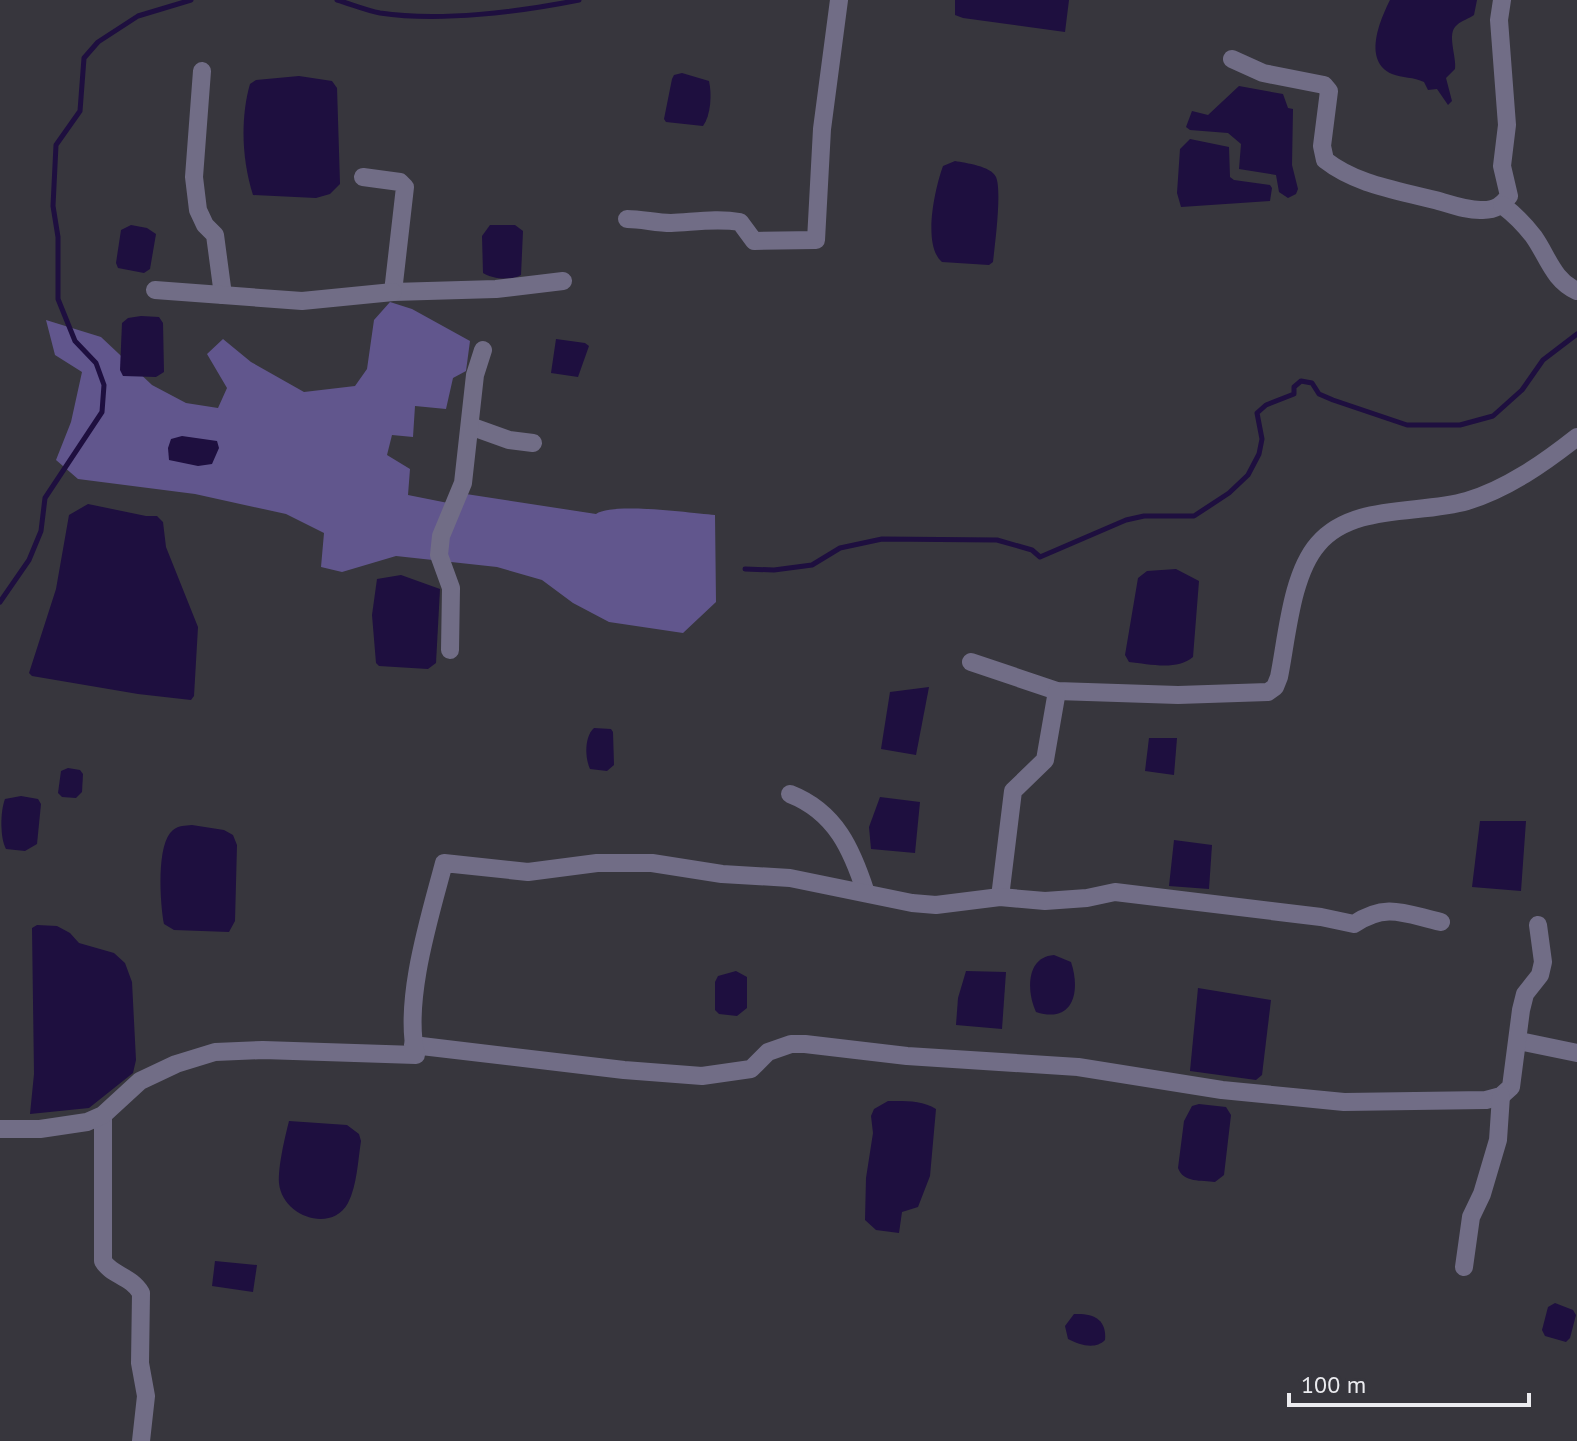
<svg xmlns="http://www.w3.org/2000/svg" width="1577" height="1441" viewBox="0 0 1577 1441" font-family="'PT Sans',sans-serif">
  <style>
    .forest { fill: #61568d }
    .water { fill: #1e0f3f }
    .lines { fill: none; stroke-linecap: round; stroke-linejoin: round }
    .stream { stroke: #1e0f3f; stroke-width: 5 }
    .minor { stroke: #716d86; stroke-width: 18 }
  </style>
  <rect width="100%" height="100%" fill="#37363d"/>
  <!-- forest -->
  <path class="forest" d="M 390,302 L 412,309 L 470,341 L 466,371 L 453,378 L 446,409 L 415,406 L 413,437 L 392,435 L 387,455 L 410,469 L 408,495 L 448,503 L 466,494 L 596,514 C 613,502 691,513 715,515 L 716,602 L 683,633 L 609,622 L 573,603 L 542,580 L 497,567 L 396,556 L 342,572 L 321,567 L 324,533 L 286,514 L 195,494 L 78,479 L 56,460 L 71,422 L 82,372 L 55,355 L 46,320 L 101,337 L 152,385 L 186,403 L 218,408 L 227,388 L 207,354 L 223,339 L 251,362 L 304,392 L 355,386 L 367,369 L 374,320 Z"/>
  <!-- water -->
  <g class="water">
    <path d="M 955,0 L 1069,0 L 1065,32 L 963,18 L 955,15 Z"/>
    <path d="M 1390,0 L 1477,0 L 1474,15 C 1469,19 1462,20 1457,25 C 1446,33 1457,57 1455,69 L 1446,78 L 1452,101 L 1448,105 L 1437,89 L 1428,90 L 1424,82 C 1414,77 1402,78 1392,74 C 1363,61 1379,22 1390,0 Z"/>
    <path d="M 682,73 L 709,81 C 712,94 711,115 703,126 L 666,122 L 664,119 L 672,79 L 674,75 Z"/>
    <path d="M 299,76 L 332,81 L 337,88 L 340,184 L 330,194 L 316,198 L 253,195 C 242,161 240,119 250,84 L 256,80 Z"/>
    <path d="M 1239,86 L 1283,94 L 1288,108 L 1293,109 L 1292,165 L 1298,189 L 1296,194 L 1288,198 L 1279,192 L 1276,175 L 1239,169 L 1241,144 L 1228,133 L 1190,130 L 1186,127 L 1192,111 L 1208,115 Z"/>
    <path d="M 1190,139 L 1229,147 L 1230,177 L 1234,180 L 1270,185 L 1272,188 L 1270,201 L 1181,207 L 1177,193 L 1180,149 Z"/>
    <path d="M 955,161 C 966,163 991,166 996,177 C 1002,191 995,244 993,262 L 989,265 L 942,262 C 922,245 935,188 943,166 Z"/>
    <path d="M 131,225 L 147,228 L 156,234 L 150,269 L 144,273 L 118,268 L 116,263 L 121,230 Z"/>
    <path d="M 490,225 L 515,225 L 523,231 L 521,275 C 511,281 492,279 483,273 L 482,236 Z"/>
    <path d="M 141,316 L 159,317 L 163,323 L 164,372 L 156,377 L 123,376 L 120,370 L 122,323 L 128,318 Z"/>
    <path d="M 556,339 L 585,343 L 589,346 L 578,377 L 551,373 Z"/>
    <path d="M 182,436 L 217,441 L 219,448 L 212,464 L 198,466 L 169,460 L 168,448 L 171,439 Z"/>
    <path d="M 88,504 L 146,516 L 157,516 L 163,522 L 166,547 L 198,627 L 194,696 L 191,700 L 138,694 L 32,676 L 29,673 L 56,589 L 69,515 Z"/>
    <path d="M 1176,569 L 1199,581 L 1193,657 C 1177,671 1149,664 1129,662 L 1125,655 L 1138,578 L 1147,571 Z"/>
    <path d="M 401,575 L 440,589 L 436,663 L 428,669 L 379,666 L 376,663 L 372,615 L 377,579 Z"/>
    <path d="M 929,687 L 916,755 L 881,749 L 890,692 Z"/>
    <path d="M 594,728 L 611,729 L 613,732 L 614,765 L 607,771 L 590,769 C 585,758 584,737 594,728 Z"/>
    <path d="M 1149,738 L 1177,738 L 1174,775 L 1145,771 Z"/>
    <path d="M 68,768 L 80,770 L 83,774 L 82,792 L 76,798 L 62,797 L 58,793 L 61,771 Z"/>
    <path d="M 21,796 L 38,799 L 41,804 L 37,844 L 25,851 L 6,849 C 0,838 0,812 5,799 Z"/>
    <path d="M 880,797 L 920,802 L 915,853 L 871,849 L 869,827 Z"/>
    <path d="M 1480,821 L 1526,821 L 1521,891 L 1472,887 Z"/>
    <path d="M 192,825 L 224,830 L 233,835 L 237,845 L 235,921 L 229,932 L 174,930 L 164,924 C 160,903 156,843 173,830 C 179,825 185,826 192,825 Z"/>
    <path d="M 1174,840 L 1212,845 L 1209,889 L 1169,886 Z"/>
    <path d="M 37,925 L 57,926 L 70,933 L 79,943 L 114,953 L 125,963 L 132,982 L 136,1060 L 133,1073 L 89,1108 L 30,1114 L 34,1074 L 32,928 Z"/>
    <path d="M 1054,955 L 1071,962 C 1081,992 1073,1024 1036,1012 C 1027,993 1025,957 1054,955 Z"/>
    <path d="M 736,971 L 747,977 L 747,1008 L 737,1016 L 719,1014 L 715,1010 L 715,982 L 718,976 Z"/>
    <path d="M 966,971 L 1006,972 L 1002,1029 L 956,1025 L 958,998 Z"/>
    <path d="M 1198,988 L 1271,1000 L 1262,1075 L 1256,1080 L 1190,1071 Z"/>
    <path d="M 888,1101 C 904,1101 922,1100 936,1109 L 930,1176 L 918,1207 L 902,1212 L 899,1233 L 876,1230 L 865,1220 L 866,1178 L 873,1133 L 871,1116 L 874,1109 Z"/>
    <path d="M 1199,1104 L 1226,1107 L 1231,1115 L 1224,1175 L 1215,1182 C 1202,1180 1183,1183 1178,1168 L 1184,1121 L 1192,1106 Z"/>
    <path d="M 289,1121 L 347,1125 L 359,1134 L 361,1141 C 358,1160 357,1186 348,1203 C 331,1234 282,1216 279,1183 C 278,1166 285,1137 289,1121 Z"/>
    <path d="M 215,1261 L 257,1265 L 253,1292 L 212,1286 Z"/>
    <path d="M 1555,1303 L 1573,1310 L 1576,1315 L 1570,1338 L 1566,1342 L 1545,1336 L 1542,1330 L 1548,1307 Z"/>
    <path d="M 1074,1314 C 1093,1313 1107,1319 1105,1340 C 1095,1350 1080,1345 1068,1339 L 1065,1326 Z"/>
  </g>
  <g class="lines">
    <!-- stream -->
    <g class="stream">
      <path d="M 337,0 C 351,4 365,10 380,13 C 440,22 519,12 579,0"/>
      <path d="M 745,569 L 774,570 L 812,565 L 840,548 L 882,539 L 997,540 L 1032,550 L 1040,557 L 1126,520 L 1144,516 L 1194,516 L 1229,493 L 1248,475 L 1259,454 L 1262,439 L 1257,413 L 1266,405 L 1294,394 L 1294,387 L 1301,381 L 1312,383 L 1319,394 L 1333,400 L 1407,425 L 1460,425 L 1493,416 L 1522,390 L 1543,360 L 1577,334"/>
      <path d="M 0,602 L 29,560 L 41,531 L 45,498 L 102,412 L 104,385 L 96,363 L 75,341 L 58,299 L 58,237 L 53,206 L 56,145 L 80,111 L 84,58 L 98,42 L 138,16 L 191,0"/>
    </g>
    <!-- minor -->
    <g class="minor">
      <path d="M 1232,59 L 1263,73 L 1324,85 L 1329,91 L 1322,146 L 1325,160 C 1357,185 1397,190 1435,200 C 1450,204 1467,211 1483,210 C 1496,210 1502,205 1509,196 L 1502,166 L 1507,125 L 1499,20 L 1502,0"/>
      <path d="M 202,71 L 194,177 L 198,210 L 205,225 L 215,235 L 223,295"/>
      <path d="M 363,177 L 400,182 L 405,187 L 393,292 L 496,289 L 563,281"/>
      <path d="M 1502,205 C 1514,214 1525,225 1534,237 C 1548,257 1553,280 1577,291"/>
      <path d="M 627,219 C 642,219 656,223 671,223 C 694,222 717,218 740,222 L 754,241 L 816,240 L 822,129 L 839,0"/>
      <path d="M 155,290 L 302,301 L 393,292"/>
      <path d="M 470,426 L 509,440 L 533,443"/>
      <path d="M 450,650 L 451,588 L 439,555 L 441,536 L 463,483 L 475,375 L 483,350"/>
      <path d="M 971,662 L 1057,691 L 1178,695 L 1268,692 L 1275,687 L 1279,677 C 1287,638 1291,575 1318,544 C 1353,503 1419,515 1467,501 C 1507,489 1544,463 1577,437"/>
      <path d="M 790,794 C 836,812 852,850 866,893"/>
      <path d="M 1000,897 L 1013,791 L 1045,760 L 1057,691"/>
      <path d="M 1519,1041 L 1577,1053"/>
      <path d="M 413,1045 L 624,1070 L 702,1076 L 751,1069 L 768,1052 L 791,1044 L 805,1044 L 907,1056 L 1078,1067 L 1222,1090 L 1344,1102 L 1486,1100 L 1501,1096 L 1511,1087 L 1521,1010 L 1525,994 L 1540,975 L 1543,962 L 1538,925"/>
      <path d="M 103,1115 L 103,1261 C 111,1275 131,1276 141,1293 L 140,1363 L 146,1396 L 141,1441"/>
      <path d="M 0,1129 L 40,1129 L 87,1122 L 103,1115 L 140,1081 L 176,1064 L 215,1052 L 263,1050 L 416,1055 C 403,1001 430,916 444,863 L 528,872 L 597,863 L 652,863 L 722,874 L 790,878 L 912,903 L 936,905 L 1000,897 L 1045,901 L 1087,898 L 1115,892 L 1321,917 L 1354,924 C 1387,902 1405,914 1441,922"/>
      <path d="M 1464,1267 L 1471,1217 L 1482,1194 L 1498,1140 L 1501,1096"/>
    </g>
  </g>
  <!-- scale -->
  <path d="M1289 1393v12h240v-12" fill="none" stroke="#ececf0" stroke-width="4"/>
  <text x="1301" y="1393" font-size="24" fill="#ececf0" stroke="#37363d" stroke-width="6" paint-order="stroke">100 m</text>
</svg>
